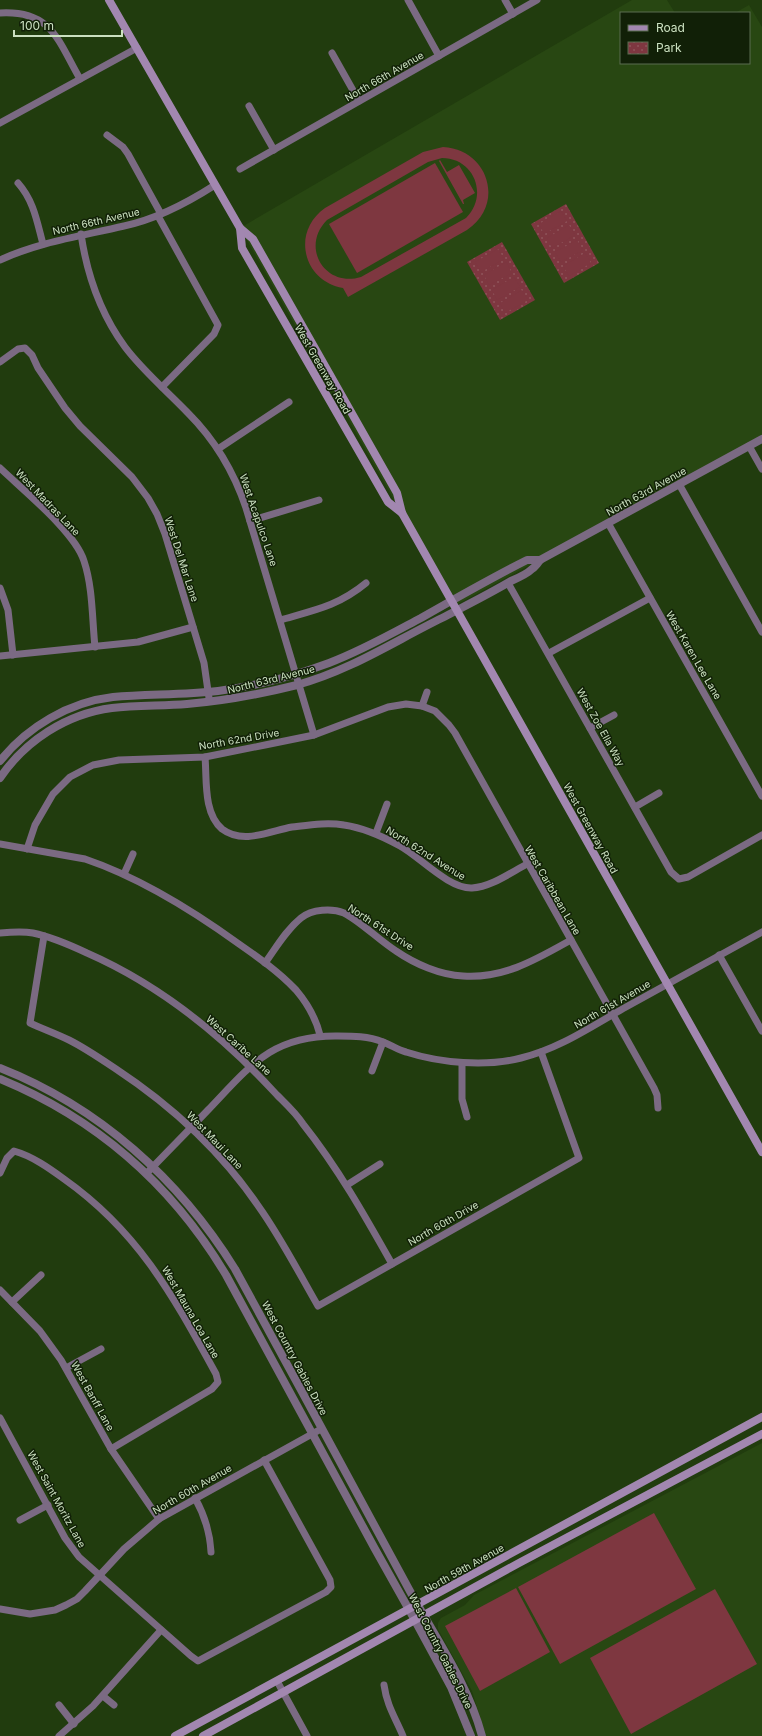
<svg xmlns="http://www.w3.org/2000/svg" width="762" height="1736" viewBox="0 0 762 1736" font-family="Inter,sans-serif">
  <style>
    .built { fill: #284712 }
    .park { fill: url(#park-dots) }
    .pitch { fill: #7e3740; fill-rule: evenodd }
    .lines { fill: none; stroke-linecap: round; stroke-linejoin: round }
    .minor { stroke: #7b6a83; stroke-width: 7 }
    .tertiary { stroke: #7b6a83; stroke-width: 8 }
    .secondary { stroke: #a287b0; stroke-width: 8 }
    .labels { text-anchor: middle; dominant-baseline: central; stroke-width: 3; stroke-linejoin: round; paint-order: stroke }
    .street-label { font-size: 10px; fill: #cbe0c0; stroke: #112007 }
  </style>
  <defs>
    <pattern id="park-dots" width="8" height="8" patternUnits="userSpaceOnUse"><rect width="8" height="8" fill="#7e3740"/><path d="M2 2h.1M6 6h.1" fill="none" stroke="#8f545a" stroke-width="1.8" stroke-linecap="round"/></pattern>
  </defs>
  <rect width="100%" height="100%" fill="#213c0e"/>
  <!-- built -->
  <g class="built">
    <path d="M 632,0 L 667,0 L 675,13 L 621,13 L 621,63 L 749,63 L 749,13 L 735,13 L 749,5 L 762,27 L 762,439 L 454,606 L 240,228 Z"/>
    <path d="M 762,1443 L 762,1736 L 486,1736 L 472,1691 L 438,1629 L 438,1623 L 441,1618 L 465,1605 L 474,1595 Z"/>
  </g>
  <!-- park -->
  <g class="park">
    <path d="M 566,204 L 599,263 L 564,283 L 531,224 Z"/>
    <path d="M 502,242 L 535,300 L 500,320 L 467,262 Z"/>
  </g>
  <!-- pitch -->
  <g class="pitch">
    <path d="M 443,147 C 488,149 506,204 467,230 L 348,297 L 343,288 C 303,281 291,232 325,208 L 423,152 ZM 442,158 C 474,158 489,195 466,218 L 361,277 C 325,288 300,247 327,220 L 428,162 Z"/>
    <path d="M 440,160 L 447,172 L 459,165 L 475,193 L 463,200 L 464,204 L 463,204 L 439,161 Z"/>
    <path d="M 435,163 L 463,212 L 357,273 L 329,224 Z"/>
    <path d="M 561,211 L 567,221 L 544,234 L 539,224 Z"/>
    <path d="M 569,225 L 575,235 L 552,248 L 547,238 Z"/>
    <path d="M 577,240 L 583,250 L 561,262 L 555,252 Z"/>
    <path d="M 498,249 L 504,259 L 481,272 L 475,262 Z"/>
    <path d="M 585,253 L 591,263 L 569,276 L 563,266 Z"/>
    <path d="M 506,262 L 512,273 L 489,285 L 484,275 Z"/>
    <path d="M 514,277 L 520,287 L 497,300 L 492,290 Z"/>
    <path d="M 522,290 L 528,300 L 505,313 L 500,303 Z"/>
    <path d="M 654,1513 L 696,1589 L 560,1664 L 518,1587 Z"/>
    <path d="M 516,1588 L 550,1652 L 480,1691 L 445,1626 Z"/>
    <path d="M 715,1589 L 757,1664 L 631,1734 L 590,1658 Z"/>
  </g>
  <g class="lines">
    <!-- minor -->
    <g class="minor">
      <path d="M 408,0 L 439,56"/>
      <path d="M 505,0 L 513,14"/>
      <path d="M 0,13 C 52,10 58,41 80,79"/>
      <path d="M 332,53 L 359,101"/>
      <path d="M 249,106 L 274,150"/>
      <path d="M 0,123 L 137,48"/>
      <path d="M 107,135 L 123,147 L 128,154 L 161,214"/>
      <path d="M 240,169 L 537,0"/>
      <path d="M 18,183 C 34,201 37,222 43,244"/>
      <path d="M 158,216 L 218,325 L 214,334 L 162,387"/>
      <path d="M 81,234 C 87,275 100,313 125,347 C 143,371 167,391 188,413 C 215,440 234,472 246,508 L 314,735"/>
      <path d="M 0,260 C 39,242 82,236 124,226 C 157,219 187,203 215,185"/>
      <path d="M 0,362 L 18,349 L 25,348 L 32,355 L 38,368 L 65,408 L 80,426 L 132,477 L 148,498 L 157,514 L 165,534 L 204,663 L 209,698"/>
      <path d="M 749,446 L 762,469"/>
      <path d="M 218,449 L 289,402"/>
      <path d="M 0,468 C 23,490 75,532 84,561 C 93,588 92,619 95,647"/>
      <path d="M 679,484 L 762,632"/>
      <path d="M 250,521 L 319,500"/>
      <path d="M 608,523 L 762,796"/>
      <path d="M 508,583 L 671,872 L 679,879 L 688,877 L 762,835"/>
      <path d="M 0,588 L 8,610 L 13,655"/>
      <path d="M 280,620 C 315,610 338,606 366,583"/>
      <path d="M 549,653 L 650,598"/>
      <path d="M 0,656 L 138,642 L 193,627"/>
      <path d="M 422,706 L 427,692"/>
      <path d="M 590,728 L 614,715"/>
      <path d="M 205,757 C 207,779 203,813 222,829 C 243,845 270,831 292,827 C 309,825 327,822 344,825 C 364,828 382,836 400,846 C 420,857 449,889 472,888 C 491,887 510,873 527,864"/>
      <path d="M 635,807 L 659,793"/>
      <path d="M 376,833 L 387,804"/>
      <path d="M 0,844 L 85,859 C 141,878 192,910 239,944 C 259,958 279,972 296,990 C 307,1003 316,1019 320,1035"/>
      <path d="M 27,849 L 35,825 L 53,794 L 70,777 L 93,765 L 119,760 L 205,757 L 265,745 L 314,735 L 388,707 L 406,704 L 422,706 L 435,711 L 449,725 L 455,733 L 654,1088 L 657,1095 L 658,1108"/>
      <path d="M 124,874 L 133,854"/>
      <path d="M 0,933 C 11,932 22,931 33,933 C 52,937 70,945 87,953 C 160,985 223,1036 277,1095 C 286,1104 296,1113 303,1124 C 338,1168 365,1216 392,1264"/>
      <path d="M 44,936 L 30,1023 C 43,1029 57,1034 69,1040 C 85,1048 101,1059 116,1069 C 172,1106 221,1151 259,1207 C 281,1238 299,1273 318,1306 L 579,1158 L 541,1052"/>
      <path d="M 719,955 L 762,1031"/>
      <path d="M 265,963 C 276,948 286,930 301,918 C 312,909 332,908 344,913 C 360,921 380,941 396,951 C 415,964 440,975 463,976 C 504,979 537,959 571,940"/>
      <path d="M 462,1063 L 462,1099 L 467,1117"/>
      <path d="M 372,1071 L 383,1042"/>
      <path d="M 0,1173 L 7,1158 L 14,1151 C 32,1156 49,1168 64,1179 C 139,1232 173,1296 216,1374 L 218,1382 L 212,1389 L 111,1449"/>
      <path d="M 147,1173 C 167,1152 188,1131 208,1110 C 250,1066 272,1035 338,1036 C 353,1036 368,1036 383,1042 C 391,1045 398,1050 406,1052 C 440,1063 486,1067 521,1058 C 559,1049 592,1026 626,1007 C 671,982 716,957 762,932"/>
      <path d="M 347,1185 L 380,1164"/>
      <path d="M 0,1290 L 40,1331 L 61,1360 L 111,1449 L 159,1519"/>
      <path d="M 12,1302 L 41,1275"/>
      <path d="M 66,1368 L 101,1349"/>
      <path d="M 0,1418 L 65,1538 L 79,1557 L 191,1656 L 198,1661 L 326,1592 L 331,1587 L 330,1580 L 264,1460"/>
      <path d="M 195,1498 C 205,1516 210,1532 211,1552"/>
      <path d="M 20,1520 L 48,1505"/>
      <path d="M 0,1609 L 30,1614 L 55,1610 L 66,1605 L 77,1599 L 85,1591 L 124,1549 L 159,1519 L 321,1429"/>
      <path d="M 277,1681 L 307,1736"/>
      <path d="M 384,1685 C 387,1706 395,1717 403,1736"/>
      <path d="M 103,1696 L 114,1705"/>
      <path d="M 59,1705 L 74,1724"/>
      <path d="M 59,1736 L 93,1706 L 161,1630"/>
    </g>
    <!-- tertiary -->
    <g class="tertiary">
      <path d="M 0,761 C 27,727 69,702 113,697 C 148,694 183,695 218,691 C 256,686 294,676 329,663 C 361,651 391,634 421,618 C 456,598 491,578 527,560 L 540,560"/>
      <path d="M 0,778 C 25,741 66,714 112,708 C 136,705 162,706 187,704 C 224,701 261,694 297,685 C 351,670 393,642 442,618 C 465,606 489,594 511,581 C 518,578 527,574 532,569 C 535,567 538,563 540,560 L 762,439"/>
      <path d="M 0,1068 C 99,1107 179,1179 235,1269 C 292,1373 349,1478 405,1582 C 432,1633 467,1680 482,1736"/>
      <path d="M 0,1079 C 97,1119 172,1185 226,1275 L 375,1549 L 412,1615 L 451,1687 L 471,1736"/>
    </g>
    <!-- secondary -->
    <g class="secondary">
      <path d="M 109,0 L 240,228 L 253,239 L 397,493 L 402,513 L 762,1152"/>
      <path d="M 240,228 L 242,248 L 388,502 L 402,513"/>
      <path d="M 175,1736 L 762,1417"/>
      <path d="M 203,1736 L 519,1563 L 762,1434"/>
    </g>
  </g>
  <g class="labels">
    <!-- street labels -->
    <g class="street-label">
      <text transform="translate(384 76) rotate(-30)">North 66th Avenue</text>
      <text transform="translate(96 221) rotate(-13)">North 66th Avenue</text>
      <text transform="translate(323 369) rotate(60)">West Greenway Road</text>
      <text transform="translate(646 491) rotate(-29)">North 63rd Avenue</text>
      <text transform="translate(48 502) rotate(46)">West Madras Lane</text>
      <text transform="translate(259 520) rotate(71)">West Acapulco Lane</text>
      <text transform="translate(182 559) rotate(72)">West Del Mar Lane</text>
      <text transform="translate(694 655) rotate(60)">West Karen Lee Lane</text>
      <text transform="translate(271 679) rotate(-14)">North 63rd Avenue</text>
      <text transform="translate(601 727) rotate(61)">West Zoe Ella Way</text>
      <text transform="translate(239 739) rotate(-10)">North 62nd Drive</text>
      <text transform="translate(591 828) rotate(61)">West Greenway Road</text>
      <text transform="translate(426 853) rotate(32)">North 62nd Avenue</text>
      <text transform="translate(553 890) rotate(60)">West Caribbean Lane</text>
      <text transform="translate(381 927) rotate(33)">North 61st Drive</text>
      <text transform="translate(612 1004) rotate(-30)">North 61st Avenue</text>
      <text transform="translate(239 1045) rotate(42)">West Caribe Lane</text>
      <text transform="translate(215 1140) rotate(46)">West Maui Lane</text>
      <text transform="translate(443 1223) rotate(-30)">North 60th Drive</text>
      <text transform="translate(191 1312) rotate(60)">West Mauna Loa Lane</text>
      <text transform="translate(295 1358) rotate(62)">West Country Gables Drive</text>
      <text transform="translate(93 1396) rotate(61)">West Banff Lane</text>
      <text transform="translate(192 1489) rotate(-30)">North 60th Avenue</text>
      <text transform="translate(57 1499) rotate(61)">West Saint Moritz Lane</text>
      <text transform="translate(464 1568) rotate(-29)">North 59th Avenue</text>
      <text transform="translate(441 1651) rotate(63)">West Country Gables Drive</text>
    </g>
  </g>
  <!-- legend -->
  <rect x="620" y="12" width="130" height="52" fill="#112007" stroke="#5b6d51"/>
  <rect x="628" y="25" width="20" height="6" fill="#a287b0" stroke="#5b6d51"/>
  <text x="656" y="32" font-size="12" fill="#cbe0c0">Road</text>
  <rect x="628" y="42" width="20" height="12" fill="url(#park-dots)" stroke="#5b6d51"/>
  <text x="656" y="52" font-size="12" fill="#cbe0c0">Park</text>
  <!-- scale -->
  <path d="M14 30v6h108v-6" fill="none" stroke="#cbe0c0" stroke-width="2"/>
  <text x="20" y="30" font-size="12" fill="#cbe0c0" stroke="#112007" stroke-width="3" paint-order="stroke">100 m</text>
</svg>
